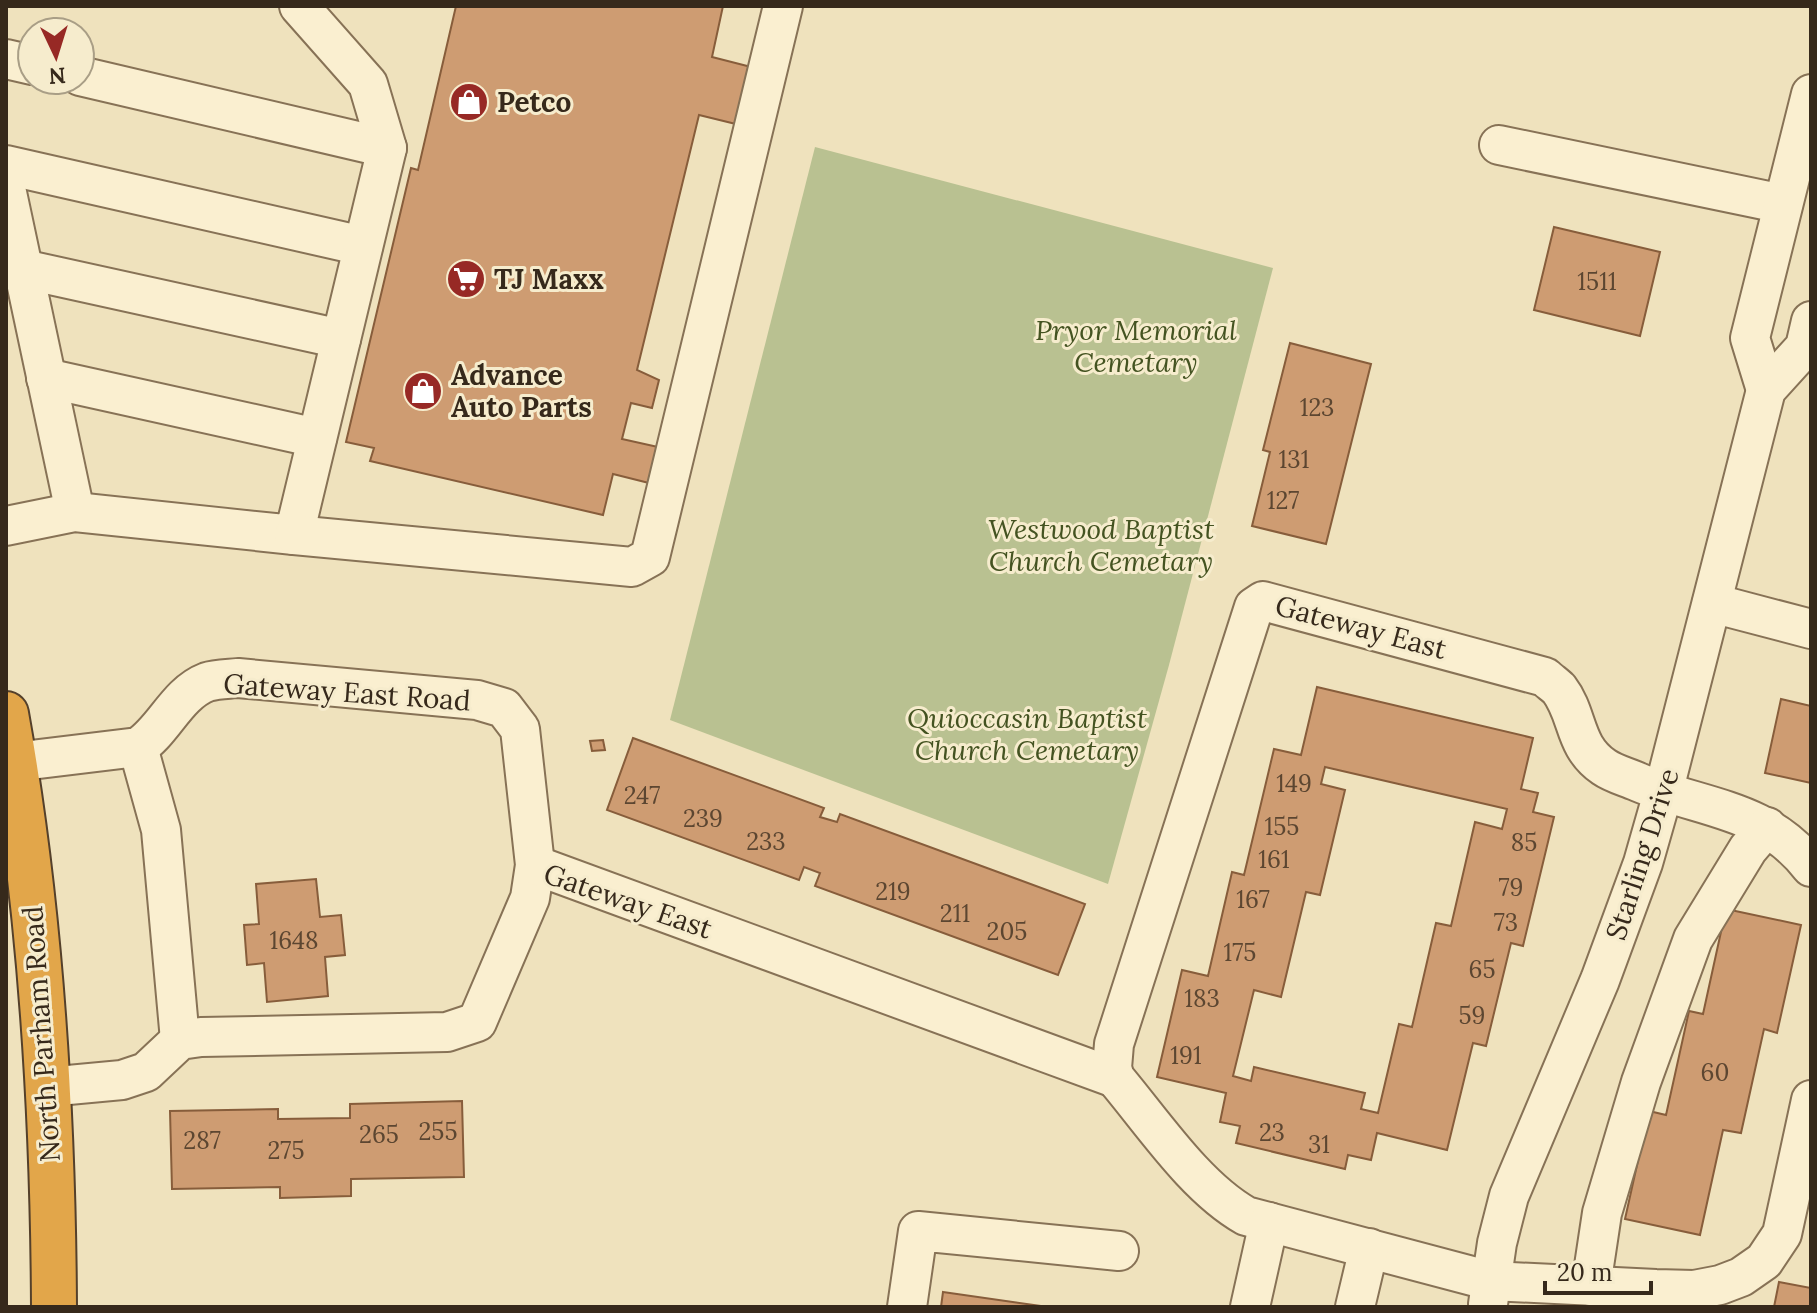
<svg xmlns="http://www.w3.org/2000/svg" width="1817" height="1313" viewBox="0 0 1817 1313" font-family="Lora,serif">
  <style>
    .cemetery { fill: #b9c191 }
    .building { fill: #ce9c72; stroke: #875d3b; stroke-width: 2; fill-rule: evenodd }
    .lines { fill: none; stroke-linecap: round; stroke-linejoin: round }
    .minor-casing { stroke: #877256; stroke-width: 42 }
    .highway-casing { stroke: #54402b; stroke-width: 48 }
    .minor { stroke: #faefd0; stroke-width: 38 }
    .highway { stroke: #e2a64a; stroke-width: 44 }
    .labels { text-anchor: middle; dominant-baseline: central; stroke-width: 6; stroke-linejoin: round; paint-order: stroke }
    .number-label { font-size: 24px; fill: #5c4631 }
    .poi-label { font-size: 28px; font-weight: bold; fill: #36291b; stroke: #f6eccd; text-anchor: start }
    .park-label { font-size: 28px; font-style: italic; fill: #445321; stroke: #f6eccd }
    .street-label { font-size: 28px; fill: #36291b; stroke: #f6eccd }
  </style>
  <rect width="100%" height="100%" fill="#efe2bd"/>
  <!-- cemetery -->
  <path class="cemetery" d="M 815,147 L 1273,268 L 1169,665 L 1108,884 L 670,720 Z"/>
  <!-- building -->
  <g class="building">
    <path d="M 456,6 L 723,6 L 712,57 L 759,69 L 744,126 L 699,115 L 637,370 L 659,380 L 652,408 L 631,403 L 622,439 L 658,447 L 649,483 L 613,474 L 603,515 L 370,461 L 374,448 L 346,442 L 411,168 L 418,170 Z"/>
    <path d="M 1554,227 L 1660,252 L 1640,336 L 1534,310 Z"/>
    <path d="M 1290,343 L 1371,364 L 1326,544 L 1252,526 L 1270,452 L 1263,450 Z"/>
    <path d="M 1317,687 L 1533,738 L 1521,789 L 1538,793 L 1533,812 L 1554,817 L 1523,946 L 1511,943 L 1486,1046 L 1473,1043 L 1447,1150 L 1377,1133 L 1371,1160 L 1348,1155 L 1345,1169 L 1236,1143 L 1240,1126 L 1220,1122 L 1226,1093 L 1157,1077 L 1182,970 L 1208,976 L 1232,872 L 1244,875 L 1274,749 L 1301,755 ZM 1325,767 L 1507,809 L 1502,829 L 1475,822 L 1451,926 L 1436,923 L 1412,1027 L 1399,1024 L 1378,1113 L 1361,1109 L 1365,1093 L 1254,1067 L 1251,1081 L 1233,1076 L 1254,990 L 1281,997 L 1306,892 L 1320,895 L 1345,790 L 1321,784 Z"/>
    <path d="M 1781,699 L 1811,706 L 1811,783 L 1765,773 Z"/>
    <path d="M 633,738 L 824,808 L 820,817 L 837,822 L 840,814 L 1085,904 L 1058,975 L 815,886 L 820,873 L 804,867 L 799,880 L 607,810 Z"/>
    <path d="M 603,740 L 605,750 L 592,751 L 590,741 Z"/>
    <path d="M 316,879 L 320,917 L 341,915 L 345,955 L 325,957 L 328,996 L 267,1002 L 264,963 L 247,965 L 244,925 L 259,924 L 256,884 Z"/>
    <path d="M 1726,909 L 1801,925 L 1777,1033 L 1764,1029 L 1741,1133 L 1723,1130 L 1700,1235 L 1625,1219 L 1649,1111 L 1666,1115 L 1689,1011 L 1703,1014 Z"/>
    <path d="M 462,1101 L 464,1177 L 351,1179 L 351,1196 L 280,1198 L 280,1187 L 172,1189 L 170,1111 L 278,1109 L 278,1119 L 350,1118 L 350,1104 Z"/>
    <path d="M 1779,1282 L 1811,1288 L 1811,1307 L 1774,1307 Z"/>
    <path d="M 943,1292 L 1048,1307 L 941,1307 Z"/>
  </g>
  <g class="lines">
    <!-- minor casing -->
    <g class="minor-casing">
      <g id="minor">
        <path d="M 6,59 L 32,65"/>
        <path d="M 80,76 L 387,148"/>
        <path d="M 1499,145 L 1783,204"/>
        <path d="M 6,165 L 363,246"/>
        <path d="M 6,188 L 75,512"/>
        <path d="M 23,269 L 341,339"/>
        <path d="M 46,378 L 317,438"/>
        <path d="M 1766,390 L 1750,338 L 1811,94"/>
        <path d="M 6,526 L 75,512 L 294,535 L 387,148 L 368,84 L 299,6"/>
        <path d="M 294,535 L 632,567 L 650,557 L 783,6"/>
        <path d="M 1712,603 L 1811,629"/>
        <path d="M 138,747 L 161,830 L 180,1040"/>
        <path d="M 6,763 L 138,747 C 164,731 176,694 207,682 C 216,679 229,679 238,678 L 477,700 L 504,708 L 520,729 L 535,865 L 530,898 L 477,1022 L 447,1032 L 201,1037 L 180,1040 L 146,1072 L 122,1080 L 47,1087"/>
        <path d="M 535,865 L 1115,1078"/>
        <path d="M 1811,867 C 1766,808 1702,809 1638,782 C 1627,777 1614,774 1604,767 C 1573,746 1579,715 1559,689 C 1555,685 1549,681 1545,677 L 1263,601 L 1254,607 L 1114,1044 L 1112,1068 L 1115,1078 C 1153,1123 1195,1187 1246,1216 L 1491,1281 L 1656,1289 L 1694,1290 L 1720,1285 L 1741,1277 L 1764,1261 L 1782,1234 L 1811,1100"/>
        <path d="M 1591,1286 L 1602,1213 L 1641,1082 L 1693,939 L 1748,849 L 1767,827"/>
        <path d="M 1488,1304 L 1497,1243 L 1509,1196 L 1600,980 L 1643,863 L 1663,793 L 1766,390 L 1805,347 L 1811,321"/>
        <path d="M 907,1307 L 918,1231 L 1119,1251"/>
        <path d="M 1250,1307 L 1269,1222"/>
        <path d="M 1355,1307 L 1369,1248"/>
      </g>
    </g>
    <!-- highway casing -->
    <g class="highway-casing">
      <path id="highway" d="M 6,714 C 41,909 53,1110 54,1307"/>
    </g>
    <!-- minor -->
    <use href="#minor" class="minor"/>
    <!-- highway -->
    <use href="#highway" class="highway"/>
  </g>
  <!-- icons -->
  <defs>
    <g id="shop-disc" transform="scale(2)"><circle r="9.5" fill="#972925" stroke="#f6eccd"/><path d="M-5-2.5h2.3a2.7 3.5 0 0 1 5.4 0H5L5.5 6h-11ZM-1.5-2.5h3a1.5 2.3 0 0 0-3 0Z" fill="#fff"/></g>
    <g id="supermarket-disc" transform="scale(2)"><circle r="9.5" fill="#972925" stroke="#f6eccd"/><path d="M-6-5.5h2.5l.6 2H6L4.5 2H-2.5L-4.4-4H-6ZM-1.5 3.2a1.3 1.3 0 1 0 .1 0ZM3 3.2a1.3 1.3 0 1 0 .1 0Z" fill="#fff"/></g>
  </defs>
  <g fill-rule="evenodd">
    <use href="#shop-disc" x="469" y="102"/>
    <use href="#supermarket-disc" x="466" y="279"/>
    <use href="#shop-disc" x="423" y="391"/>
  </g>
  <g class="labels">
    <!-- number labels -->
    <g class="number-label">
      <text x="1597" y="281">1511</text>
      <text x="1317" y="407">123</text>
      <text x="1294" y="459">131</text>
      <text x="1283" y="500">127</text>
      <text x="1294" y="783">149</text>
      <text x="642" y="795">247</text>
      <text x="703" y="818">239</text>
      <text x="1282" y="826">155</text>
      <text x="766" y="841">233</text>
      <text x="1524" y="842">85</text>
      <text x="1274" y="859">161</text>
      <text x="1511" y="887">79</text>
      <text x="893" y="891">219</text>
      <text x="1253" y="899">167</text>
      <text x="955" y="913">211</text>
      <text x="1506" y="922">73</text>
      <text x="1007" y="931">205</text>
      <text x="294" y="940">1648</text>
      <text x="1240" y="952">175</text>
      <text x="1482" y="969">65</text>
      <text x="1202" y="998">183</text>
      <text x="1472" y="1015">59</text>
      <text x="1186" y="1055">191</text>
      <text x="1715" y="1072">60</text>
      <text x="438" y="1131">255</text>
      <text x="1272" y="1132">23</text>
      <text x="379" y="1134">265</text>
      <text x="202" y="1140">287</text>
      <text x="1319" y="1144">31</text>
      <text x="286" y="1150">275</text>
    </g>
    <!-- poi labels -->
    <g class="poi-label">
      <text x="497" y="102">Petco</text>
      <text x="494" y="279">TJ Maxx</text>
      <text x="451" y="375">Advance<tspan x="451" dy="32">Auto Parts</tspan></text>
    </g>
    <!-- park labels -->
    <g class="park-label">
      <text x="1136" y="330">Pryor Memorial<tspan x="1136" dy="32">Cemetary</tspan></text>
      <text x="1101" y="529">Westwood Baptist<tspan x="1101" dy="32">Church Cemetary</tspan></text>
      <text x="1027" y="718">Quioccasin Baptist<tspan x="1027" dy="32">Church Cemetary</tspan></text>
    </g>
    <!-- street labels -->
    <g class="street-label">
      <text transform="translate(1361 627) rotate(15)">Gateway East</text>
      <text transform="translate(347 692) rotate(4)">Gateway East Road</text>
      <text transform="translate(1642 854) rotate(-72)">Starling Drive</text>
      <text transform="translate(628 901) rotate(19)">Gateway East</text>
      <text transform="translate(41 1034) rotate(-94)">North Parham Road</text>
    </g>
  </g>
  <!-- border -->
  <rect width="1817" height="1313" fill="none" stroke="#36291b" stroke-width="16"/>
  <!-- north arrow -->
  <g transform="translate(56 56) rotate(176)"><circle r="38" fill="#f6eccd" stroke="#a99e86" stroke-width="2"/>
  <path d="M0-6L14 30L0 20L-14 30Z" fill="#972925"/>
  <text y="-12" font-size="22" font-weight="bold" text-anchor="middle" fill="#36291b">N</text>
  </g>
  <!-- scale -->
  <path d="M1545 1281v12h106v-12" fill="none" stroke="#36291b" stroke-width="4"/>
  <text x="1557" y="1281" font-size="24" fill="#36291b" stroke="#f6eccd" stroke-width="6" paint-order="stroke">20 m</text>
</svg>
